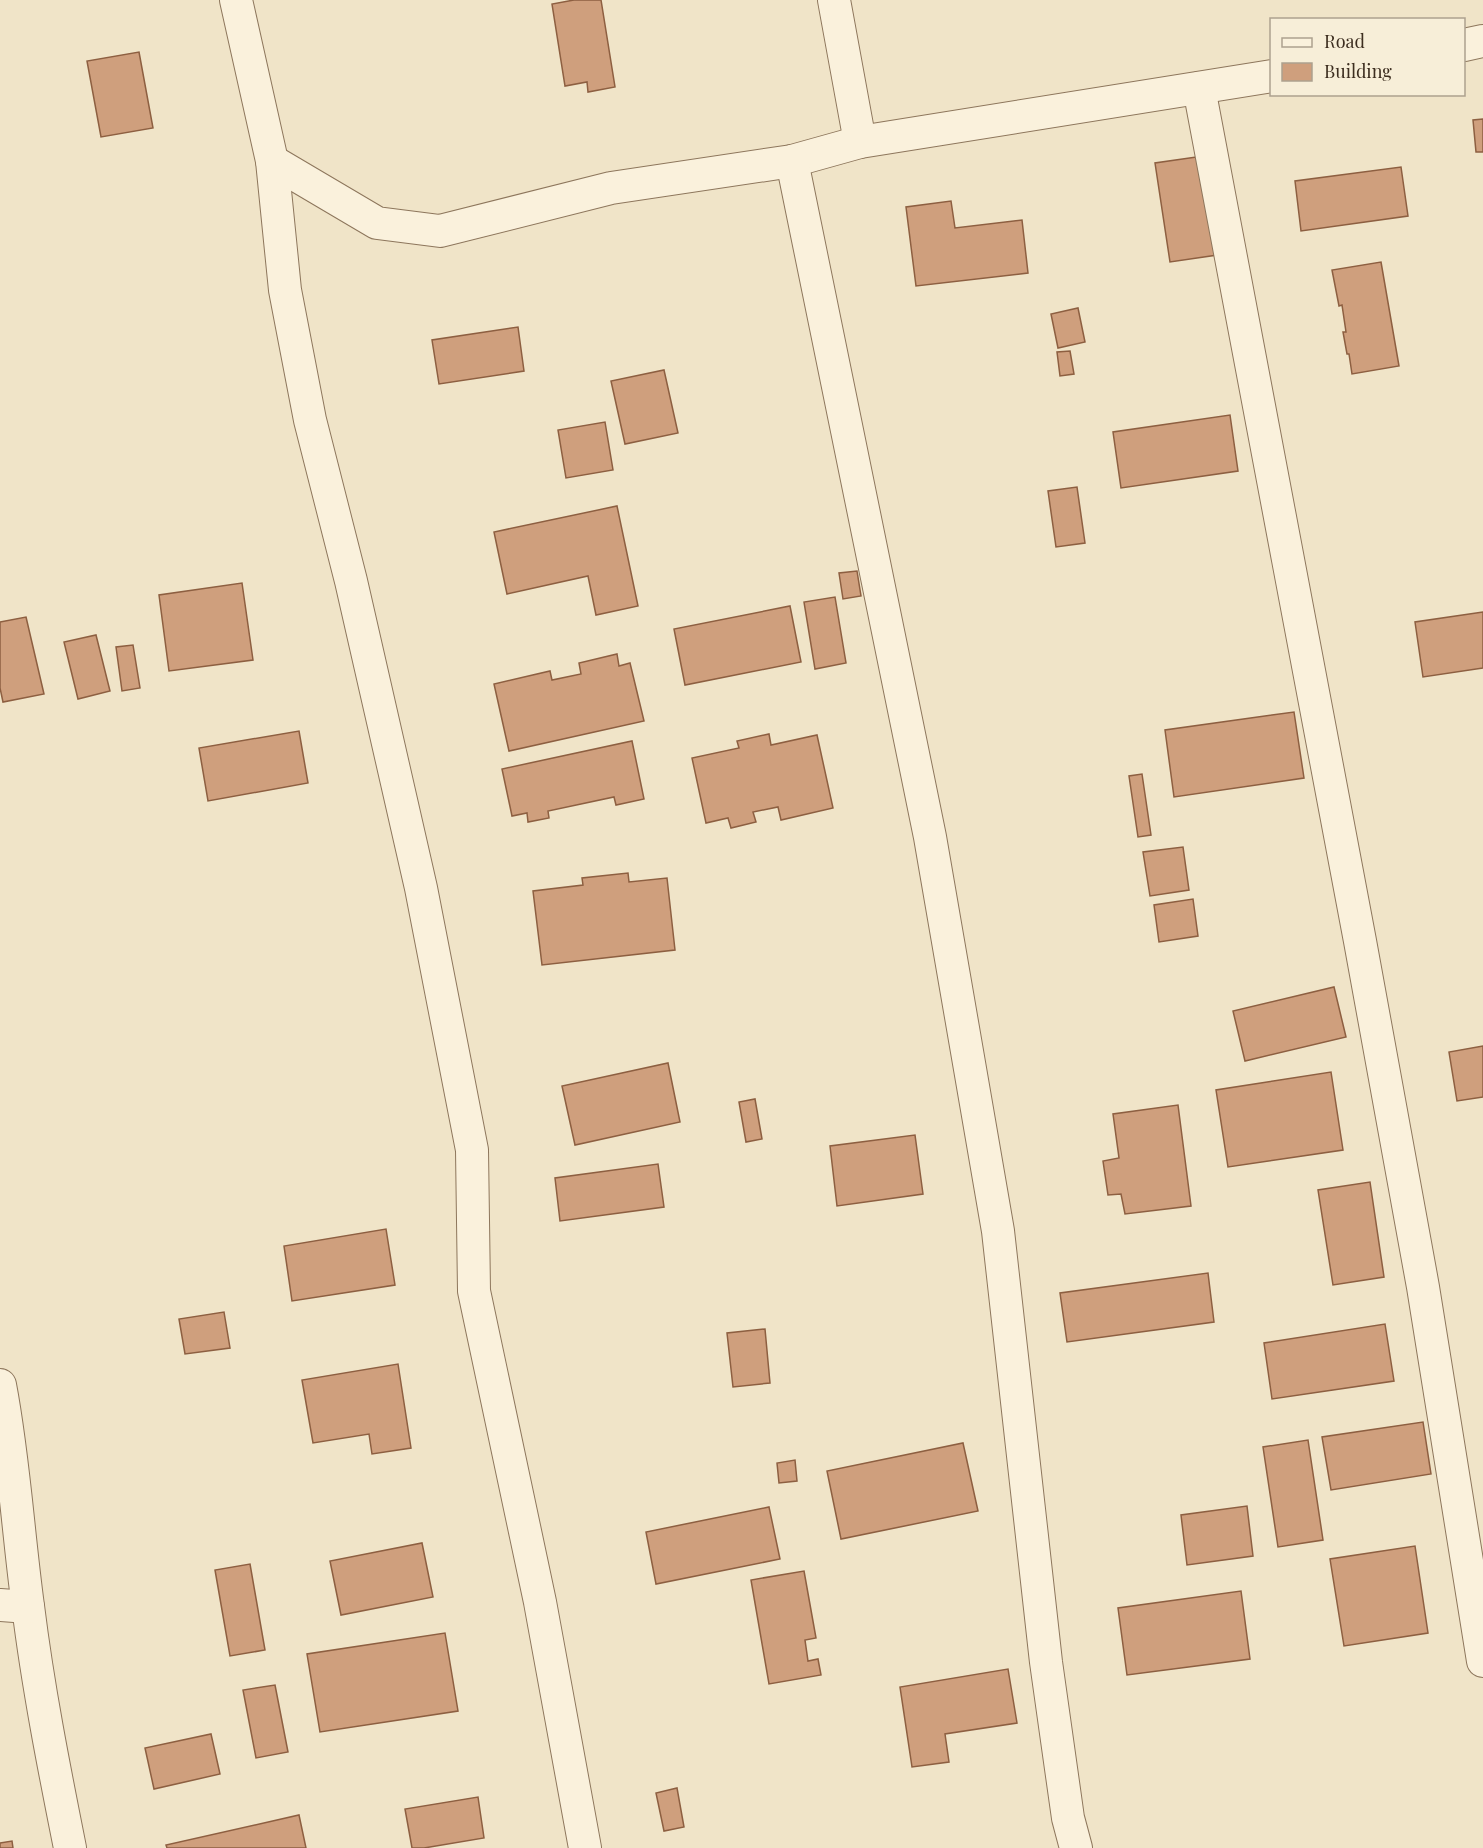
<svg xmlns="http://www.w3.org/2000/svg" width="1483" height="1848" viewBox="0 0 1483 1848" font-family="'Playfair Display',serif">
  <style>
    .building { fill: #cf9f7d; stroke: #8d5f41; stroke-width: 1.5 }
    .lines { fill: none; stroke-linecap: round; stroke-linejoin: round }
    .street-casing { stroke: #8d765c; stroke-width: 34 }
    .street { stroke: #faf1dc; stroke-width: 32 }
  </style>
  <rect width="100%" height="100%" fill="#f0e4c8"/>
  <!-- building -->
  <g class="building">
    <path d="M 574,0 L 601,0 L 615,87 L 588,92 L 587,82 L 565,86 L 552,4 Z"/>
    <path d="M 139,52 L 153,128 L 101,137 L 87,61 Z"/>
    <path d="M 1483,119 L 1483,152 L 1476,152 L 1473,120 Z"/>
    <path d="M 1210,155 L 1224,254 L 1170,262 L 1155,163 Z"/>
    <path d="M 1401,167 L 1408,216 L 1301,231 L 1295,181 Z"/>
    <path d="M 951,201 L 955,228 L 1022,220 L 1028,273 L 916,286 L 906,207 Z"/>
    <path d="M 1381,262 L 1399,366 L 1352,374 L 1349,354 L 1347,354 L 1343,332 L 1346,332 L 1342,305 L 1339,306 L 1332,270 Z"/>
    <path d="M 1078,308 L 1085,342 L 1058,348 L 1051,314 Z"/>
    <path d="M 518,327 L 524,371 L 439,384 L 432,340 Z"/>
    <path d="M 1070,351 L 1074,374 L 1060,376 L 1057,352 Z"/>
    <path d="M 664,370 L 678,433 L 625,444 L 611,381 Z"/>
    <path d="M 1230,415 L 1238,471 L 1121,488 L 1113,432 Z"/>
    <path d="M 605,422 L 613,470 L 566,478 L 558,430 Z"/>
    <path d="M 1077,487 L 1085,543 L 1056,547 L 1048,491 Z"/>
    <path d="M 617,506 L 638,606 L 596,615 L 588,576 L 507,594 L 494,532 Z"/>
    <path d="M 857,571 L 861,596 L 843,599 L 839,573 Z"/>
    <path d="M 242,583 L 253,660 L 169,671 L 159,595 Z"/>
    <path d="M 835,597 L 846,663 L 815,669 L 804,602 Z"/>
    <path d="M 790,606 L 801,662 L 685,685 L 674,629 Z"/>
    <path d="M 1483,612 L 1483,668 L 1423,677 L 1415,622 Z"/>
    <path d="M 26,617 L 44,694 L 3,702 L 0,688 L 0,622 Z"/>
    <path d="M 96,635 L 110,691 L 78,699 L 64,642 Z"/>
    <path d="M 133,645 L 140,688 L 122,691 L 116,647 Z"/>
    <path d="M 617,654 L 619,666 L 630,663 L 644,721 L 509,751 L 494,684 L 550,671 L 552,680 L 581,674 L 579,663 Z"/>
    <path d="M 1294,712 L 1304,778 L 1174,797 L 1165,730 Z"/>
    <path d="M 299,731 L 308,783 L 208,801 L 199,748 Z"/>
    <path d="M 769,734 L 771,745 L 817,735 L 833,808 L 781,820 L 778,807 L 753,812 L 756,822 L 731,828 L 728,818 L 706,823 L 692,758 L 739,748 L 737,741 Z"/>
    <path d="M 632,741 L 644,799 L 616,805 L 614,797 L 548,811 L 549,818 L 528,822 L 527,813 L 512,816 L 502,769 Z"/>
    <path d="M 1142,774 L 1151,835 L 1138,837 L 1129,776 Z"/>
    <path d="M 1183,847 L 1189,890 L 1150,896 L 1143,852 Z"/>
    <path d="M 628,873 L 629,882 L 667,878 L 675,950 L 542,965 L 533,891 L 583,885 L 582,878 Z"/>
    <path d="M 1193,899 L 1198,936 L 1159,942 L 1154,905 Z"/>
    <path d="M 1334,987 L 1346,1037 L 1245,1061 L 1233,1011 Z"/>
    <path d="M 1483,1046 L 1483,1097 L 1457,1101 L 1449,1052 Z"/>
    <path d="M 668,1063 L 680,1122 L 575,1145 L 562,1086 Z"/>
    <path d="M 1331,1072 L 1343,1150 L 1228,1167 L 1216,1090 Z"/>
    <path d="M 755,1099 L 762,1139 L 746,1142 L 739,1102 Z"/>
    <path d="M 1178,1105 L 1191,1206 L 1125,1214 L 1121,1194 L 1108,1195 L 1103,1161 L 1119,1158 L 1113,1114 Z"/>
    <path d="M 915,1135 L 923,1194 L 837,1206 L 830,1146 Z"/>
    <path d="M 658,1164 L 664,1207 L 560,1221 L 555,1178 Z"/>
    <path d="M 1370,1182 L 1384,1277 L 1333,1285 L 1318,1190 Z"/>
    <path d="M 386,1229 L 395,1285 L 292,1301 L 284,1246 Z"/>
    <path d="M 1208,1273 L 1214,1322 L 1067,1342 L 1060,1293 Z"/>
    <path d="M 224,1312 L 230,1348 L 185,1354 L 179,1319 Z"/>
    <path d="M 1385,1324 L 1394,1381 L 1272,1399 L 1264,1343 Z"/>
    <path d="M 765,1329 L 770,1383 L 733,1387 L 727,1333 Z"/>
    <path d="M 398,1364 L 411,1448 L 372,1454 L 369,1434 L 313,1443 L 302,1380 Z"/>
    <path d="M 1423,1422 L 1431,1474 L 1331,1490 L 1322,1437 Z"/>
    <path d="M 1308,1440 L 1323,1540 L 1278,1547 L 1263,1447 Z"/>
    <path d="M 963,1443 L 978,1511 L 841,1539 L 827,1471 Z"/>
    <path d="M 795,1460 L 797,1481 L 779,1483 L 777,1463 Z"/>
    <path d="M 1247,1506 L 1253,1556 L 1187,1565 L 1181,1515 Z"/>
    <path d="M 769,1507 L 780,1559 L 656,1584 L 646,1532 Z"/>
    <path d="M 422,1543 L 433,1597 L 341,1615 L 330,1561 Z"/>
    <path d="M 1415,1546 L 1428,1633 L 1344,1646 L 1330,1559 Z"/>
    <path d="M 250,1564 L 265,1650 L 230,1656 L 215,1570 Z"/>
    <path d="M 804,1571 L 816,1638 L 805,1640 L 808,1661 L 818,1659 L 821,1675 L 769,1684 L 751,1580 Z"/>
    <path d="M 1241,1591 L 1250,1659 L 1127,1675 L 1118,1608 Z"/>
    <path d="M 445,1633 L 458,1711 L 320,1732 L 307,1654 Z"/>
    <path d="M 1008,1669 L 1017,1723 L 945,1734 L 949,1762 L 912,1767 L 900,1687 Z"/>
    <path d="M 275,1685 L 288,1752 L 256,1758 L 243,1690 Z"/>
    <path d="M 211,1734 L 220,1774 L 154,1789 L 145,1748 Z"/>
    <path d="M 677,1788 L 684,1827 L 664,1831 L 656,1793 Z"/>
    <path d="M 478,1797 L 484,1838 L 424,1848 L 412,1848 L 405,1809 Z"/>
    <path d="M 299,1815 L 306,1848 L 167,1848 L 166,1845 Z"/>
    <path d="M 12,1841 L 13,1848 L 0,1848 L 0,1843 Z"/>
  </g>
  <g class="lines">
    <!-- street casing -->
    <g class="street-casing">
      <g id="street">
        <path d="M 236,0 L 272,161 L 285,290 L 310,420 L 351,581 L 421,888 L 472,1150 L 474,1291 L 540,1602 L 585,1848"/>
        <path d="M 834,0 L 860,142"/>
        <path d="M 1464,45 L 1483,41"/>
        <path d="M 1199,88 L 1360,941 L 1423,1287 L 1483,1661"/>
        <path d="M 272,161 L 377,223 L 440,231 L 611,188 L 792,161 L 860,142 L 1272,76"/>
        <path d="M 792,161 L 930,837 L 998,1231 L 1046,1662 L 1068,1818 L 1076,1848"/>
        <path d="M 0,1385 C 14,1458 18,1533 28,1606 C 38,1687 54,1768 70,1848"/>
        <path d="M 0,1605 L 28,1607"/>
      </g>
    </g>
    <!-- street -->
    <use href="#street" class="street"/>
  </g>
  <!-- legend -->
  <rect x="1270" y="18" width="195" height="78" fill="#f7eed8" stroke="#ada18e" stroke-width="1.5"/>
  <rect x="1282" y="38" width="30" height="9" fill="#faf1dc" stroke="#ada18e" stroke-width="1.5"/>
  <text x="1324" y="48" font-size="18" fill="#3d2e20">Road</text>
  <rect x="1282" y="63" width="30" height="18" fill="#cf9f7d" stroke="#ada18e" stroke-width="1.5"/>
  <text x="1324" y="78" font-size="18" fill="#3d2e20">Building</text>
</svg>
